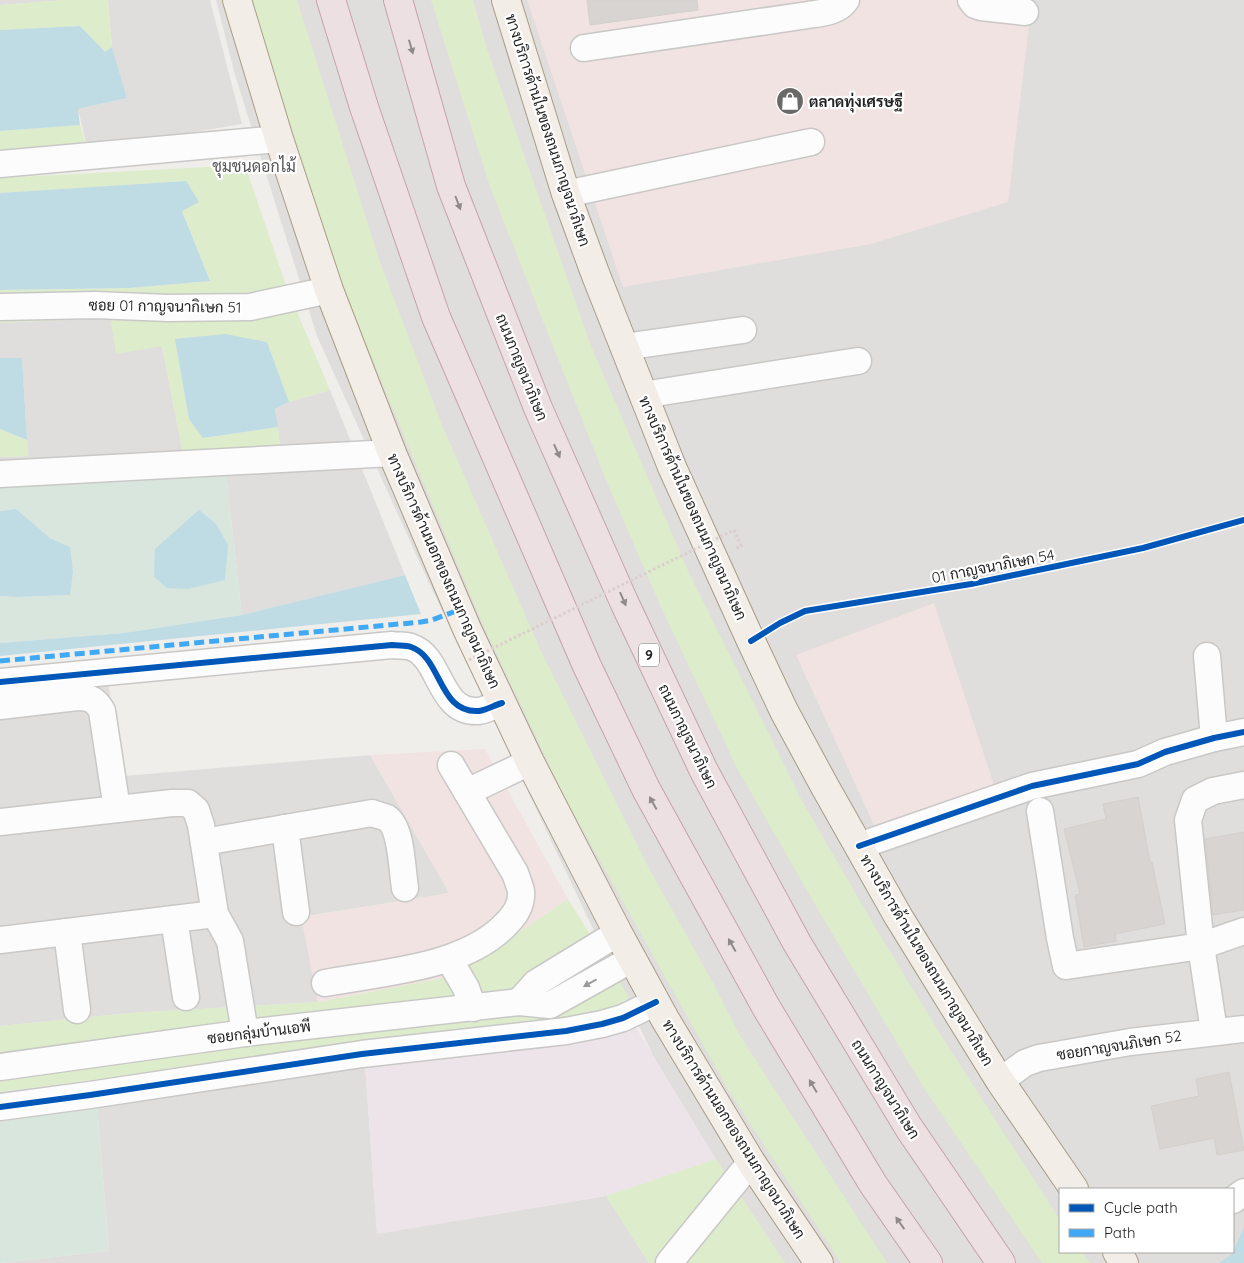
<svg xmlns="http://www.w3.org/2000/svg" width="1244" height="1263" viewBox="0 0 1244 1263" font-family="Quicksand,Sarabun,sans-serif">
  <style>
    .residential { fill: #dfdedc; fill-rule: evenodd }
    .commercial { fill: #f1e3e1 }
    .industrial { fill: #ede4e9 }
    .grass { fill: #ddeccb }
    .wetland { fill: #d9e6de }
    .water { fill: #bfdbe3 }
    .building { fill: #d7d4d2; stroke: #d3d0cc }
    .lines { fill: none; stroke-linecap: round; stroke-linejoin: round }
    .minor-casing { stroke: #c9c8c7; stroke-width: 29 }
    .major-casing { stroke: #a79c86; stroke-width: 30 }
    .highway-casing { stroke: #c5a2ac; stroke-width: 30 }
    .path { stroke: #dccecd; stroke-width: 3; stroke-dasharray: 2.5 2.5; stroke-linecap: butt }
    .minor { stroke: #fdfcfc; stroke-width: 26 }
    .major { stroke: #f3ede7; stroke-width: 28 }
    .highway { stroke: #ece0e2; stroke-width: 28 }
    .path-bridge { stroke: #dccecd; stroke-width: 3; stroke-dasharray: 2.5 2.5; stroke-linecap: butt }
    .quiet { stroke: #3fa9f5; stroke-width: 5; stroke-dasharray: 10 5; stroke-linecap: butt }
    .cycleway-casing { stroke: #fff; stroke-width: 9 }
    .cycleway { stroke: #0057b8; stroke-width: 6 }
    .oneway { fill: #918a8c }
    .oneway2 { fill: #9a9a9a }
    .labels { text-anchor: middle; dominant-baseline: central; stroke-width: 4.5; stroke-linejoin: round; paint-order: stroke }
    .shield { fill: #fff; stroke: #646464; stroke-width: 1 }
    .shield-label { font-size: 14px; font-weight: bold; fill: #222 }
    .poi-label { font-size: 15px; font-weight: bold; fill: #222; stroke: #fff; text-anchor: start }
    .street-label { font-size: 15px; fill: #222; stroke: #fff }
    .neighbourhood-label { font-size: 16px; fill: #555; stroke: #fff }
  </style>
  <rect width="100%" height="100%" fill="#f0eeeb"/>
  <!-- residential -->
  <g class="residential">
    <path d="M 0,0 L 66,0 L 0,5 Z"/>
    <path d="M 108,0 L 210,0 L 242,124 L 136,142 L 87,147 L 78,109 L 127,98 L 112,47 Z"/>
    <path d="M 216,0 L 1244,0 L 1244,1263 L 782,1263 L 667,1085 L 429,583 L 317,336 L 235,75 ZM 1060,1189 L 1233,1189 L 1233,1252 L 1060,1252 Z"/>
    <path d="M 110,318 L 162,346 L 183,454 L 280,447 L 275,409 L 289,402 L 330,390 L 405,575 L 242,615 L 226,473 L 0,487 L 0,457 L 28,456 L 22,358 L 0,358 L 0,323 Z"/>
    <path d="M 108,682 L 124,776 L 370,755 L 450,893 L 302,917 L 318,1002 L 130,1013 L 0,1026 L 0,695 Z"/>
    <path d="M 365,1064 L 377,1233 L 606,1196 L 649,1263 L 0,1263 L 109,1251 L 97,1103 Z"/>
  </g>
  <!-- commercial -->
  <g class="commercial">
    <path d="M 527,0 L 1032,0 L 1008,202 L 871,244 L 623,287 Z"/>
    <path d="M 934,603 L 995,788 L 874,825 L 796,655 Z"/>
    <path d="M 485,749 L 568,899 L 454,976 L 318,1002 L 301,917 L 449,893 L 370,755 Z"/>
  </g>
  <!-- industrial -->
  <path class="industrial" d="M 635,1026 L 716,1159 L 606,1196 L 377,1234 L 365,1064 Z"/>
  <!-- grass -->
  <g class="grass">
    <path d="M 66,0 L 108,0 L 112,47 L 105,52 L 80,26 L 0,30 L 0,5 Z"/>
    <path d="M 251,0 L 297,0 L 380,262 L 442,425 L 541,651 L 646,863 L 712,981 L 739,1034 L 887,1263 L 841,1263 L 729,1091 L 566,800 L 483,625 L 340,282 Z"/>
    <path d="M 431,0 L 473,0 L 488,52 L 591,346 L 689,573 L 802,801 L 878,932 L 942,1037 L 1060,1220 L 1060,1252 L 1082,1252 L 1090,1263 L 1042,1263 L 922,1085 L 816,906 L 737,768 L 661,607 L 606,480 L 490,187 Z"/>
    <path d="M 80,125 L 87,147 L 0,152 L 0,131 Z"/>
    <path d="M 245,165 L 287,288 L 330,390 L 289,402 L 267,342 L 176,339 L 189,419 L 203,438 L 278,427 L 280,448 L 183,454 L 162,346 L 116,354 L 110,318 L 0,323 L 0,290 L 129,288 L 210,281 L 182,210 L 186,181 L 0,193 L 0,178 Z"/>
    <path d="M 0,429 L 27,440 L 28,456 L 0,457 Z"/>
    <path d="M 568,899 L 629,997 L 614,1009 L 573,1021 L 424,1037 L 0,1092 L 0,1026 L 130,1013 L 318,1002 L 454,976 Z"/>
    <path d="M 716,1159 L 785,1263 L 649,1263 L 606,1196 Z"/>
  </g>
  <!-- wetland -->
  <g class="wetland">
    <path d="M 226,473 L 242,615 L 124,633 L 0,643 L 0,596 L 17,597 L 70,595 L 70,547 L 50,538 L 16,509 L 0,511 L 0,487 Z"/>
    <path d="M 97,1103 L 109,1251 L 0,1263 L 0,1117 Z"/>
  </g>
  <!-- water -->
  <g class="water">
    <path d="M 80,26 L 105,52 L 112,47 L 127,98 L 78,109 L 80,125 L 0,131 L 0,30 Z"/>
    <path d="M 186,181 L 199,202 L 182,211 L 210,281 L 129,288 L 0,290 L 0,193 Z"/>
    <path d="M 225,334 L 267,342 L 289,402 L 275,409 L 278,427 L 203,438 L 189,419 L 175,339 Z"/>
    <path d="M 0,358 L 22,358 L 27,440 L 0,429 Z"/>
    <path d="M 16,509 L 50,538 L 70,547 L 73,572 L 70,595 L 17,597 L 0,596 L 0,511 Z"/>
    <path d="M 199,510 L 216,524 L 228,545 L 225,580 L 188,589 L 167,588 L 154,577 L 155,549 Z"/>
    <path d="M 405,575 L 421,614 L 0,656 L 0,643 L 124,633 L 242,615 Z"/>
    <path d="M 1244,1227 L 1244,1263 L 1219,1263 L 1232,1254 Z"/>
  </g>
  <!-- building -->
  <g class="building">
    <path d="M 587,0 L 697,0 L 698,10 L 590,25 Z"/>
    <path d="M 1138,797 L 1150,862 L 1152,862 L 1165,924 L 1115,934 L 1116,941 L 1084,947 L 1075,895 L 1080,894 L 1064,829 L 1106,819 L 1103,804 Z"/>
    <path d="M 1244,832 L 1244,910 L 1213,915 L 1205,839 Z"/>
    <path d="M 1229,1072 L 1244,1150 L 1217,1155 L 1214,1138 L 1160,1149 L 1151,1106 L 1199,1096 L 1196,1079 Z"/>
  </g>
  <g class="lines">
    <!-- minor casing -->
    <g class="minor-casing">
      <g id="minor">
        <path d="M 971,0 L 975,5 L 981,7 L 1025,12"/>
        <path d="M 584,48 L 808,15 C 822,13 838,12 846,0"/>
        <path d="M 0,164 L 279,139"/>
        <path d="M 566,194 L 811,142"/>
        <path d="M 0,307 L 95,305 L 168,308 L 250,307 L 329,290"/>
        <path d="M 624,347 L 743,330"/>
        <path d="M 643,395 L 858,361"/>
        <path d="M 0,474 L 392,453"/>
        <path d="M 1207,656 L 1214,738"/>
        <path d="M 0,682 L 392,645 C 398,646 406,645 411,647 C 442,657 438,714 479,711 C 486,710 495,705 502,703"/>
        <path d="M 0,706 L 77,697 C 90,697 96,700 102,711 L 117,809"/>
        <path d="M 467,792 L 530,762"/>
        <path d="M 1040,811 L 1060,938 L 1066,966 L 1201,946 L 1244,931"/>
        <path d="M 0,822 L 172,803 L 188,803 L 196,810 L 201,825 L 215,914 L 230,941 L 245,1033"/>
        <path d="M 285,828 L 296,912"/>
        <path d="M 204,842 L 372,813 C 376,815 383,816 387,818 C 402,828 402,871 405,888"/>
        <path d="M 859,846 L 1032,786 L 1138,764 L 1165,752 L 1214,738 L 1244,732"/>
        <path d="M 174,919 L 186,997"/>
        <path d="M 67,932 L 77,1010"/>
        <path d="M 0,940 L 215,914"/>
        <path d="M 449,959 L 466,988 L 473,1008"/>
        <path d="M 325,983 C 383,972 467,968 508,922 C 516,914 522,903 521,891 C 520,886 517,879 515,873 L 451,765"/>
        <path d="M 519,1002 L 536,983 L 618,933"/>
        <path d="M 1214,1031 L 1201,946 L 1188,820 L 1195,800 L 1213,791 L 1244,785"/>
        <path d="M 0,1067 L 245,1033 L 519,1002 L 550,1005 L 632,959"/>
        <path d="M 1000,1081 L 1025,1063 L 1039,1058 L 1130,1042 L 1244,1029"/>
        <path d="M 0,1107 L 90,1095 L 362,1054 L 566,1031 L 602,1024 L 623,1018 L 656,1002"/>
        <path d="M 1233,1200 L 1244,1192"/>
        <path d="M 669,1263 L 751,1162"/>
      </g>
    </g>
    <!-- major casing -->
    <g class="major-casing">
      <g id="major">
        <path d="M 237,0 L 279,139 L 329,290 L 392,453 L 467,629 L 530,762 L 618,933 L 665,1019 L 751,1162 L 819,1263"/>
        <path d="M 506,0 L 566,194 L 595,273 L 672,467 L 751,641 L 784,711 L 824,785 L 898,916 L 1000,1081 L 1074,1189"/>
        <path d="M 1117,1252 L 1124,1263"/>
      </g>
    </g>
    <!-- highway casing -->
    <g class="highway-casing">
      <g id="highway">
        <path d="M 331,0 L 364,107 L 436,317 L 587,666 L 646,789 L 766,1007 L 873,1184 L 928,1263"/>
        <path d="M 398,0 L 451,186 L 538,408 L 625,604 L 704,771 L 797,943 L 909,1128 L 1001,1263"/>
      </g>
    </g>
    <!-- path -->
    <path class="path" d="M 734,530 L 741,546 L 735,549"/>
    <!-- minor -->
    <use href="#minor" class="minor"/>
    <!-- major -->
    <use href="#major" class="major"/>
    <!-- highway -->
    <use href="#highway" class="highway"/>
    <!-- path-bridge -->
    <path class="path-bridge" d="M 469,660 L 734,530"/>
    <!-- quiet -->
    <path class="quiet" d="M 0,661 L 421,622 L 432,620 L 459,610"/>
    <!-- cycleway casing -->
    <g class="cycleway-casing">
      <g id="cycleway">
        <path d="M 751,641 L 780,623 L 805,611 L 971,584 L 1143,548 L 1244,520"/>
        <path d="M 0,682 L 392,645 C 398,646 406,645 411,647 C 442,657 438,714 479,711 C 486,710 495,705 502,703"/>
        <path d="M 859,846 L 1032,786 L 1138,764 L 1165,752 L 1214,738 L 1244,732"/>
        <path d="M 0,1107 L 90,1095 L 362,1054 L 566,1031 L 602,1024 L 623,1018 L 656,1002"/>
      </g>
    </g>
    <!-- cycleway -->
    <use href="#cycleway" class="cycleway"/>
  </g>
  <!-- one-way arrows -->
  <defs><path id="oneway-solid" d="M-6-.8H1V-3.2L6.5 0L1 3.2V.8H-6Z" transform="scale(1.25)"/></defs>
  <g class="oneway">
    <use href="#oneway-solid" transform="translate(411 47) rotate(74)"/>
    <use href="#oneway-solid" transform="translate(458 203) rotate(69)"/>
    <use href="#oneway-solid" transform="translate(557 451) rotate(66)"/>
    <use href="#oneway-solid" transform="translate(623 599) rotate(66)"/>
    <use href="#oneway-solid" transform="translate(653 803) rotate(-119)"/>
    <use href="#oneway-solid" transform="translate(732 945) rotate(-119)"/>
    <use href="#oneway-solid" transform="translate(813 1086) rotate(-121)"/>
    <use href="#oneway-solid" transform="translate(900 1223) rotate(-125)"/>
  </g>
  <use class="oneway2" href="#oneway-solid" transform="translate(590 983) rotate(151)"/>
  <!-- icons -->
  <defs>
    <g id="shop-disc" transform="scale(1.4375)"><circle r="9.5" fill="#6a6968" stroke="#fff"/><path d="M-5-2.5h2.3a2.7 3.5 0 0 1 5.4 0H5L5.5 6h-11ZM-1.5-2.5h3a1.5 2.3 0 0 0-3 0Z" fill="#fff"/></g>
  </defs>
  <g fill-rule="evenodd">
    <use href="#shop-disc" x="790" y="101"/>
  </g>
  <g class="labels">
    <!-- shield labels -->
    <rect class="shield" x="639" y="643.5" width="20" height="23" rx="4"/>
    <g class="shield-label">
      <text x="649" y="655">9</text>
    </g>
    <!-- poi labels -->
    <g class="poi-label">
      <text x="809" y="101">ตลาดทุ่งเศรษฐี</text>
    </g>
    <!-- street labels -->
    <g class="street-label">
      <text transform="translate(548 130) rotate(72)">ทางบริการด้านในของถนนกาญจนาภิเษก</text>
      <text transform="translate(165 306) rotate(1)">ซอย 01 กาญจนากิเษก 51</text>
      <text transform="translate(522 367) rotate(68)">ถนนกาญจนาภิเษก</text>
      <text transform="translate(693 508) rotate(66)">ทางบริการด้านในของถนนกาญจนาภิเษก</text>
      <text transform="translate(993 566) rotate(-11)">01 กาญจนาภิเษก 54</text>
      <text transform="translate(444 571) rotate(66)">ทางบริการด้านนอกของถนนกาญจนาภิเษก</text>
      <text transform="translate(688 736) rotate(64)">ถนนกาญจนาภิเษก</text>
      <text transform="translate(927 960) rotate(59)">ทางบริการด้านในของถนนกาญจนาภิเษก</text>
      <text transform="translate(259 1032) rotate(-7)">ซอยกลุ่มบ้านเอพี</text>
      <text transform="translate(1119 1045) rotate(-9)">ซอยกาญจนภิเษก 52</text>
      <text transform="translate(886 1089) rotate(58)">ถนนกาญจนาภิเษก</text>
      <text transform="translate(734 1129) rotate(58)">ทางบริการด้านนอกของถนนกาญจนาภิเษก</text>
    </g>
    <!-- neighbourhood labels -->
    <g class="neighbourhood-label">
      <text x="254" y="166">ชุมชนดอกไม้</text>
    </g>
  </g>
  <!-- legend -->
  <rect x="1059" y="1188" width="175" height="65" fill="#ffffff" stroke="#a7a7a7"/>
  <rect x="1069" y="1204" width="25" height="8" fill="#0057b8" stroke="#a7a7a7"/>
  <text x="1104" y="1213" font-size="15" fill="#222222">Cycle path</text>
  <rect x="1069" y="1229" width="25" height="8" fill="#3fa9f5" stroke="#a7a7a7"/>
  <text x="1104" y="1238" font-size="15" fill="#222222">Path</text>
</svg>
